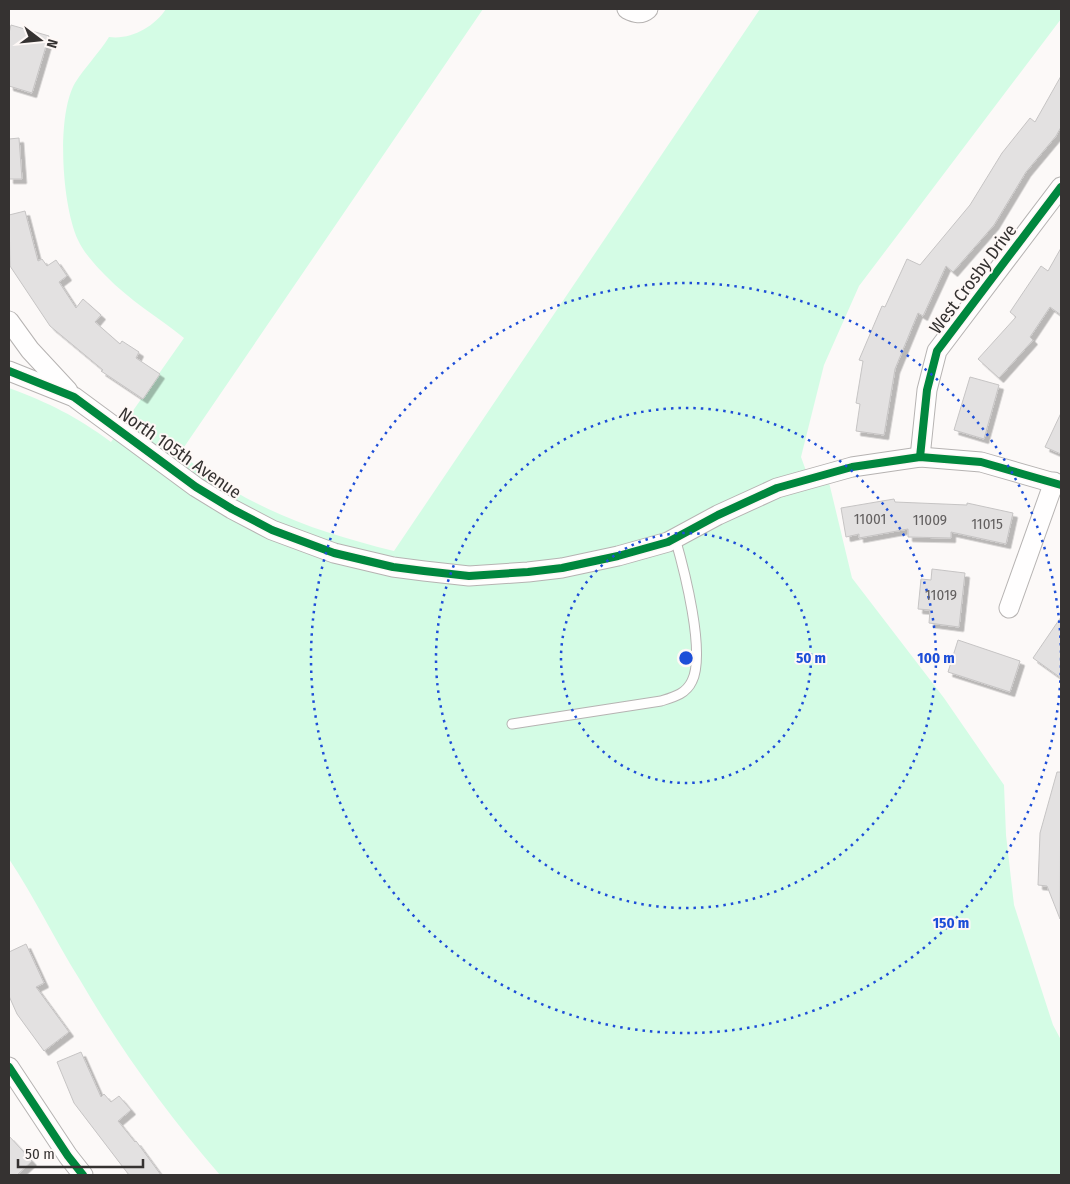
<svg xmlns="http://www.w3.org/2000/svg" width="1070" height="1184" viewBox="0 0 1070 1184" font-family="'Fira Sans Condensed',sans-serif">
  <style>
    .green { fill: #d4fce5 }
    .building { fill: #e3e1e1; stroke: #c6c4c4; filter: url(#shadow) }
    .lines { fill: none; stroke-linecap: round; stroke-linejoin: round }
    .lane-casing { stroke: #b6b3b2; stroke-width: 11 }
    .street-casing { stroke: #b6b3b2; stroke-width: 21 }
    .lane { stroke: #fffefe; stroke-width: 9 }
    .street { stroke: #fffefe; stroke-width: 19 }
    .cycleway-casing { stroke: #fef8f6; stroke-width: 11 }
    .cycleway { stroke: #00873e; stroke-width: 8 }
    .ring { fill: none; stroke: #1d4ed8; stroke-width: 2.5; stroke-dasharray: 2.5 5 }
    .labels { text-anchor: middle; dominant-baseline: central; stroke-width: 4; stroke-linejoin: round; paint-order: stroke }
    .number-label { font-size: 15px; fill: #636060 }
    .street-label { font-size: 18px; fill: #353231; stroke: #fef8f6 }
    .centre { fill: #1d4ed8; stroke: #fef8f6; stroke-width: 2.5 }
    .ring-label { font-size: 15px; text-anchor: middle; font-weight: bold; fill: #1d4ed8; stroke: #fef8f6; stroke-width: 4; stroke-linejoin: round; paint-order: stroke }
  </style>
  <defs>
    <filter id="shadow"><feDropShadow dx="4.5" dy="4.5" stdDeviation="0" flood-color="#0004"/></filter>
  </defs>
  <rect width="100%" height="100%" fill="#fcf9f8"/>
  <!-- green -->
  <path class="green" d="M 166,9 L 483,9 L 180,453 C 245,507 313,531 394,551 L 760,9 L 1061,9 L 1061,19 L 859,286 L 824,365 L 801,457 L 809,479 L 827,474 L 852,578 L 944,698 L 1004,785 L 1006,835 L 1014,905 L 1053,1025 L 1061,1040 L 1061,1175 L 220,1175 C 168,1115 120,1049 80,980 C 55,940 35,898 9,859 L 9,388 C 49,403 76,416 111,442 L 184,338 C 158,317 129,300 106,276 C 97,267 83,252 78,240 C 62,206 56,116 75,83 C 85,67 99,53 109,37 C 131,40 154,27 166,9 Z"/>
  <!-- building -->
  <g class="building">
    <path d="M 11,25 L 49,36 L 32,93 L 9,86 L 9,33 Z"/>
    <path d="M 1061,76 L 1061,127 L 1056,136 L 1026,172 L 994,225 L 953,272 L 946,266 L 923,316 L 918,313 L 895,369 L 884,435 L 856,431 L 860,404 L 856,403 L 863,361 L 859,360 L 882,306 L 885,307 L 907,259 L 920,265 L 970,205 L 1002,153 L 1030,118 L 1035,122 Z"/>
    <path d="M 19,138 L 22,179 L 9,179 L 9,139 Z"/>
    <path d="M 25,211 L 38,261 L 42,259 L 47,266 L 56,260 L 67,276 L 59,282 L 76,308 L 83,299 L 101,315 L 95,322 L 120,344 L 122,341 L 139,352 L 136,358 L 160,374 L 143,399 L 101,371 L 103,370 L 50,326 L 10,266 L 9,215 Z"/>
    <path d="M 1061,248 L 1061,315 L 1050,307 L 1030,337 L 1033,340 L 999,378 L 978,359 L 1016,317 L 1010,312 L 1041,266 L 1048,271 Z"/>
    <path d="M 970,377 L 999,385 L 984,439 L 954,430 Z"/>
    <path d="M 1061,413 L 1061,454 L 1045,447 Z"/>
    <path d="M 894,499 L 895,502 L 967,505 L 967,503 L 1013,513 L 1006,544 L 951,532 L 951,538 L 908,537 L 908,529 L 859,538 L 859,534 L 846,537 L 841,508 Z"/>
    <path d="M 932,569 L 965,573 L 959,627 L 929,623 L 930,610 L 918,609 L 921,579 L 931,580 Z"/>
    <path d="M 1061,617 L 1061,678 L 1033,658 Z"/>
    <path d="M 958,640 L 1020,661 L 1010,692 L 948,672 Z"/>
    <path d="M 1057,772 L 1061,772 L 1060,919 L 1047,886 L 1038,885 L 1040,833 Z"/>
    <path d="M 26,944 L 44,983 L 36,987 L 69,1032 L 44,1051 L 17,1014 L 9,996 L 9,952 Z"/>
    <path d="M 81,1052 L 101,1097 L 104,1094 L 111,1102 L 119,1096 L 131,1110 L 118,1121 L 135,1142 L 136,1141 L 161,1175 L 129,1175 L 74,1103 L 57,1062 Z"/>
    <path d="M 9,1136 L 32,1161 L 17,1175 L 9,1175 Z"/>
  </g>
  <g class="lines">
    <!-- lane casing -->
    <g class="lane-casing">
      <path id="lane" d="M 512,724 L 661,701 C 674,697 686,694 692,681 C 706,653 684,569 675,538"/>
    </g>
    <!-- street casing -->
    <g class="street-casing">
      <g id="street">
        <path d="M 627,9 C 635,13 641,15 648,9"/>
        <path d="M 9,321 L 30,350 L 68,391"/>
        <path d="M 9,371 L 74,397 L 196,487 L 232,509 L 272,530 L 334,553 L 393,567 L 424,571 L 469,576 L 528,572 L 562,568 L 618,556 L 668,542 L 718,515 L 777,488 L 852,467 L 920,457 L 981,462 L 1061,485"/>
        <path d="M 920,457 L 927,390 L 937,351 L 1061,187"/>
        <path d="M 1009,608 L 1054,482"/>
        <path d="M 9,1067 L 68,1156 L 83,1175"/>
      </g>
    </g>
    <!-- lane -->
    <use href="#lane" class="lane"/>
    <!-- street -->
    <use href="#street" class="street"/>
    <!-- cycleway casing -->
    <g class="cycleway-casing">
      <g id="cycleway">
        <path d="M 9,371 L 74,397 L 196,487 L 232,509 L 272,530 L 334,553 L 393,567 L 424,571 L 469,576 L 528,572 L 562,568 L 618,556 L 668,542 L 718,515 L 777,488 L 852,467 L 920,457 L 981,462 L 1061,485"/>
        <path d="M 920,457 L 927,390 L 937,351 L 1061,187"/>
        <path d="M 9,1067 L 68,1156 L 83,1175"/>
      </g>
    </g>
    <!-- cycleway -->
    <use href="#cycleway" class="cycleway"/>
  </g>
  <!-- distance rings -->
  <g class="ring">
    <circle cx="686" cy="658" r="125"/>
    <circle cx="686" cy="658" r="250"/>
    <circle cx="686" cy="658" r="375"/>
  </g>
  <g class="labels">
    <!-- number labels -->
    <g class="number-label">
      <text x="870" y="519">11001</text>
      <text x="930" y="520">11009</text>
      <text x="987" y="524">11015</text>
      <text x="941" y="595">11019</text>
    </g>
    <!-- street labels -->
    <g class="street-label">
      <text transform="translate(973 279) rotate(-53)">West Crosby Drive</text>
      <text transform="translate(180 453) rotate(35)">North 105th Avenue</text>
    </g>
  </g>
  <circle cx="686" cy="658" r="8" class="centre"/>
  <g class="ring-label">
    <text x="811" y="663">50 m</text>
    <text x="936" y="663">100 m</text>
    <text x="951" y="928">150 m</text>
  </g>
  <!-- border -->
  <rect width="1070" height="1184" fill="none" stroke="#353231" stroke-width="20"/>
  <!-- north arrow -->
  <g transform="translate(40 40) rotate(106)" stroke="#fef8f6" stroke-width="4" paint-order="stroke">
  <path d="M0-4L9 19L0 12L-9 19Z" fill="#353231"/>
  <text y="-8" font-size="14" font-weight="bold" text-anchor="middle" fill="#353231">N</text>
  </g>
  <!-- scale -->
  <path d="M18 1159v8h125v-8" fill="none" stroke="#353231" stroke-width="2.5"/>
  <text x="25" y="1159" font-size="15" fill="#353231" stroke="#fef8f6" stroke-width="4" paint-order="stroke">50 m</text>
</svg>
